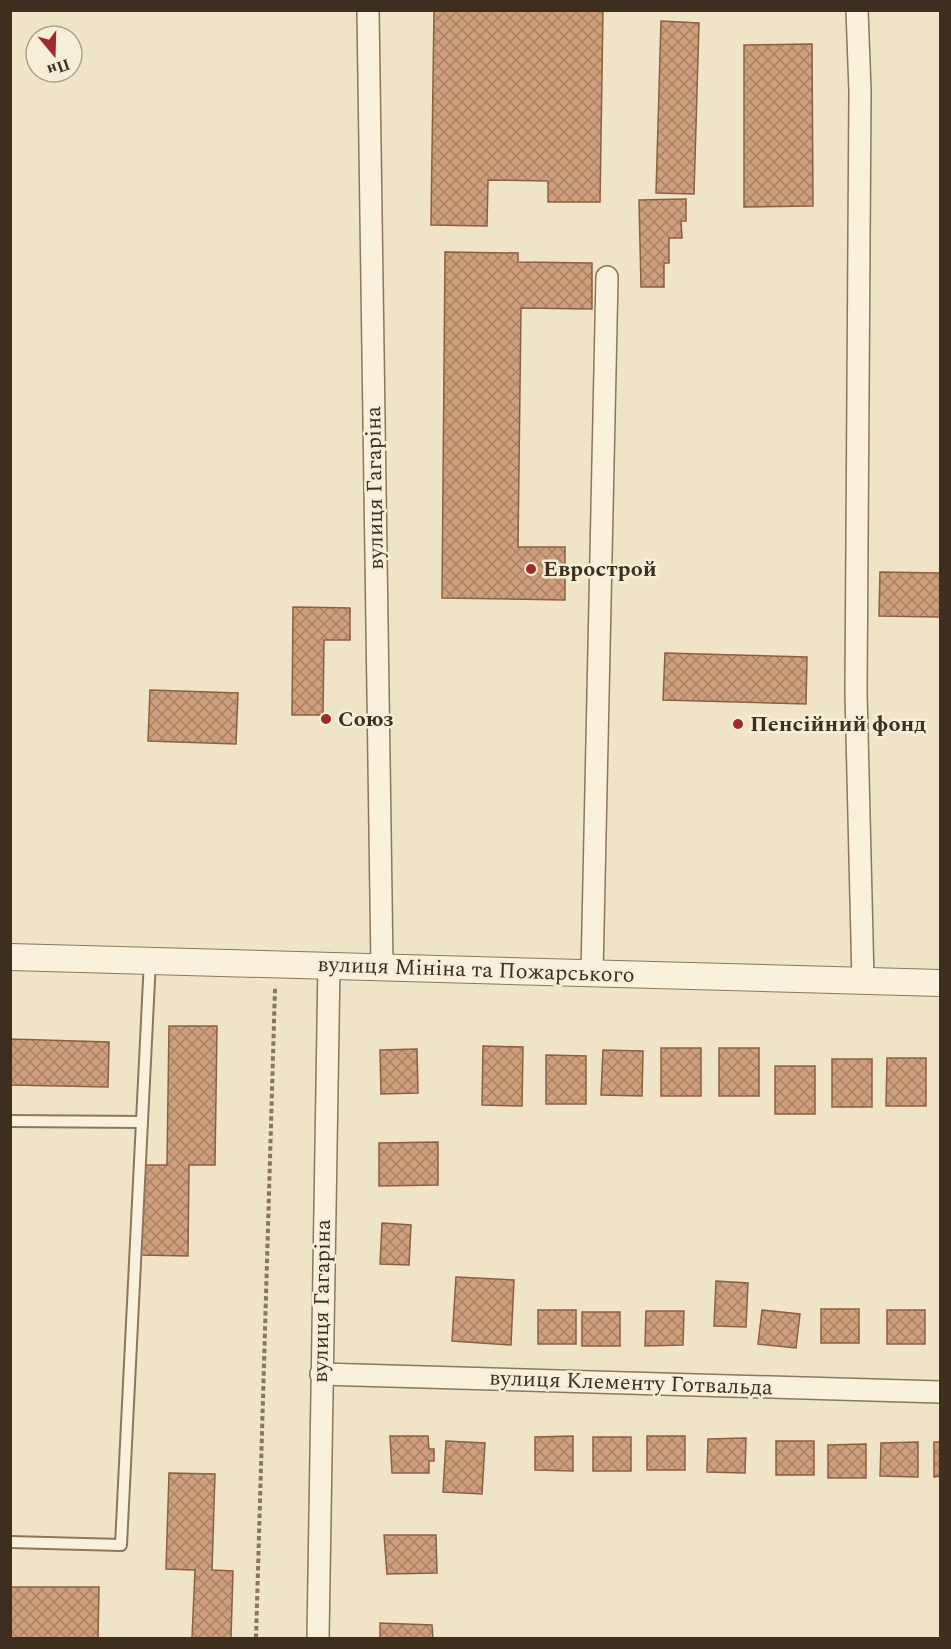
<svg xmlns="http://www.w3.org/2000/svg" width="951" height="1649" viewBox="0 0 951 1649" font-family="Spectral,serif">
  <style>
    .building { fill: url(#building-cross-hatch); stroke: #8d5f41; stroke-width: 1.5 }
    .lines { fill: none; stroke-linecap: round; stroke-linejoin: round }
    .service-casing { stroke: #8d765c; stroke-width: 14 }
    .minor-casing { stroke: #8d765c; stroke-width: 24 }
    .tertiary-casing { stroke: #8d765c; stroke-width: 28 }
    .path { stroke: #8d765c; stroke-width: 4; stroke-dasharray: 4.5 3; stroke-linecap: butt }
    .service { stroke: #faf1dc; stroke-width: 10 }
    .minor { stroke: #faf1dc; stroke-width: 21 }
    .tertiary { stroke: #faf1dc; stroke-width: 26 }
    .poi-dot { fill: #9e2a2b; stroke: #f7eed8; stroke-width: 2 }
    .labels { text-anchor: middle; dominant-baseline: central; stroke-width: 5; stroke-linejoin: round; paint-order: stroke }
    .street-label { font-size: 22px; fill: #3d2e20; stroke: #f7eed8 }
    .poi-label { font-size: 22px; font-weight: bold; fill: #3d2e20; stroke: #f7eed8; text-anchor: start }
  </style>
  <defs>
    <pattern id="building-cross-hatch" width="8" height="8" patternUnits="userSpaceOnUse" patternTransform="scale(1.5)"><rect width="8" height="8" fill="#cf9f7d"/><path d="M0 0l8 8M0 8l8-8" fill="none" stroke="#a98266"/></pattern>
  </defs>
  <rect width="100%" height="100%" fill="#f0e4c8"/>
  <!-- building -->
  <g class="building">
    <path d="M 434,10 L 603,10 L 600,202 L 548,202 L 548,181 L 488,180 L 487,226 L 431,225 Z"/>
    <path d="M 661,21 L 699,23 L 694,194 L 656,193 Z"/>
    <path d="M 812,44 L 813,206 L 744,207 L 744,45 Z"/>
    <path d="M 686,199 L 686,221 L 681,221 L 682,238 L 669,238 L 669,263 L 664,263 L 664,287 L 641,287 L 639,200 Z"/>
    <path d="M 445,252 L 518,253 L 518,262 L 592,263 L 592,309 L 521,308 L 518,547 L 565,547 L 565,600 L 442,598 Z"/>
    <path d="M 880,572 L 940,573 L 940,617 L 879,616 Z"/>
    <path d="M 293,607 L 350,608 L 350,640 L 324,640 L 323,715 L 292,715 Z"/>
    <path d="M 665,653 L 807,657 L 806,704 L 663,700 Z"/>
    <path d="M 150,690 L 238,693 L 236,744 L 148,741 Z"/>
    <path d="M 169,1026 L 217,1026 L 215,1165 L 189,1165 L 188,1256 L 141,1255 L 142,1165 L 167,1165 Z"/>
    <path d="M 10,1039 L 109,1042 L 108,1087 L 10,1085 Z"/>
    <path d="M 483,1046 L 523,1047 L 522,1106 L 482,1105 Z"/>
    <rect x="661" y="1048" width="40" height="48"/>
    <rect x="719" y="1048" width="40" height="48"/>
    <path d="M 417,1049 L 418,1093 L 381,1094 L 380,1050 Z"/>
    <path d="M 603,1050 L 643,1051 L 642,1096 L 601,1095 Z"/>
    <path d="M 546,1055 L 586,1056 L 586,1104 L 546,1104 Z"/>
    <path d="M 887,1058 L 926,1058 L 926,1106 L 886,1106 Z"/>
    <rect x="832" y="1059" width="40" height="48"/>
    <rect x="775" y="1066" width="40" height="48"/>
    <path d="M 438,1142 L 438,1185 L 379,1186 L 379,1143 Z"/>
    <path d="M 382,1223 L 411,1225 L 409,1265 L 380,1264 Z"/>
    <path d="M 456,1277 L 514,1280 L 511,1345 L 452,1341 Z"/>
    <path d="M 716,1281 L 748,1283 L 746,1327 L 714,1326 Z"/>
    <rect x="821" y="1309" width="38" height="34"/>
    <rect x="538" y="1310" width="38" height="34"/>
    <path d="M 762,1310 L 800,1314 L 796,1348 L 758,1344 Z"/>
    <rect x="887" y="1310" width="38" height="34"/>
    <path d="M 646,1311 L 684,1311 L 683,1345 L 645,1346 Z"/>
    <rect x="582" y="1312" width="38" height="34"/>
    <path d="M 390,1436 L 428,1436 L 429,1449 L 434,1449 L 434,1461 L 429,1461 L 429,1473 L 392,1473 Z"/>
    <path d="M 573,1436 L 573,1471 L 535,1470 L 535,1437 Z"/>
    <rect x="647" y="1436" width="38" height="34"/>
    <rect x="593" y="1437" width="38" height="34"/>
    <path d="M 746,1438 L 745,1473 L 707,1472 L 708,1439 Z"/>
    <path d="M 446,1441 L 485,1443 L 482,1494 L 443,1492 Z"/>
    <rect x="776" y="1441" width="38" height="34"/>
    <path d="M 918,1442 L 918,1477 L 880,1476 L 881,1443 Z"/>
    <path d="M 934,1442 L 940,1442 L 940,1476 L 934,1477 Z"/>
    <path d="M 866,1444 L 866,1478 L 828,1478 L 828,1445 Z"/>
    <path d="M 169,1473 L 215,1474 L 212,1570 L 233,1571 L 231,1638 L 192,1638 L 195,1570 L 166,1569 Z"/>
    <path d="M 384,1535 L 436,1535 L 437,1573 L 387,1574 Z"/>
    <path d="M 10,1587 L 99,1587 L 98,1638 L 10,1638 Z"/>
    <path d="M 380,1623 L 432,1625 L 433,1638 L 380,1638 Z"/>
  </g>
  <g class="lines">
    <!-- service casing -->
    <g class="service-casing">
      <g id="service">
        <path d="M 10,1121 L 142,1122"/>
        <path d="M 10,1542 L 121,1545 L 150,960"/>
      </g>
    </g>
    <!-- minor casing -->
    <g class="minor-casing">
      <g id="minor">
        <path d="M 368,10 L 382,966"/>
        <path d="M 857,10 L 860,91 L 856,692 L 863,981"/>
        <path d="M 592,974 L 607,277"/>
        <path d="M 321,1374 L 940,1392"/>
        <path d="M 318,1638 L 329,964"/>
      </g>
    </g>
    <!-- tertiary casing -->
    <g class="tertiary-casing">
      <path id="tertiary" d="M 10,957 L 940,983"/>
    </g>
    <!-- path -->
    <path class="path" d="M 256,1638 L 275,988"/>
    <!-- service -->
    <use href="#service" class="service"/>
    <!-- minor -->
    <use href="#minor" class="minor"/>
    <!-- tertiary -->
    <use href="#tertiary" class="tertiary"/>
  </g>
  <!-- markers -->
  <g class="poi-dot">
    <circle cx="531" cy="569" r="6"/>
    <circle cx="326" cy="719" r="6"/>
    <circle cx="738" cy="724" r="6"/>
  </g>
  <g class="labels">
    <!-- street labels -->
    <g class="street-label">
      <text transform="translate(375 488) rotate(-91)">вулиця Гагаріна</text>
      <text transform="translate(476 970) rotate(2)">вулиця Мініна та Пожарського</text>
      <text transform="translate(322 1301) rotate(-89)">вулиця Гагаріна</text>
      <text transform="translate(631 1383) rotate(2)">вулиця Клементу Готвальда</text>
    </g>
    <!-- poi labels -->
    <g class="poi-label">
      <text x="543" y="569">Еврострой</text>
      <text x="338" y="719">Союз</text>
      <text x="750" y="724">Пенсійний фонд</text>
    </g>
  </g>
  <!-- border -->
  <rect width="951" height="1649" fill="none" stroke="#3d2e20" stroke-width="24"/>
  <!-- north arrow -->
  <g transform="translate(54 54) rotate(161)"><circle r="28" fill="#f7eed8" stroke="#ada18e" stroke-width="1.5"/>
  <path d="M0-4.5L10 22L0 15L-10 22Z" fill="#9e2a2b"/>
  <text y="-9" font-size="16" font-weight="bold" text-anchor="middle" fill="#3d2e20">Пн</text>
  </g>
</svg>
